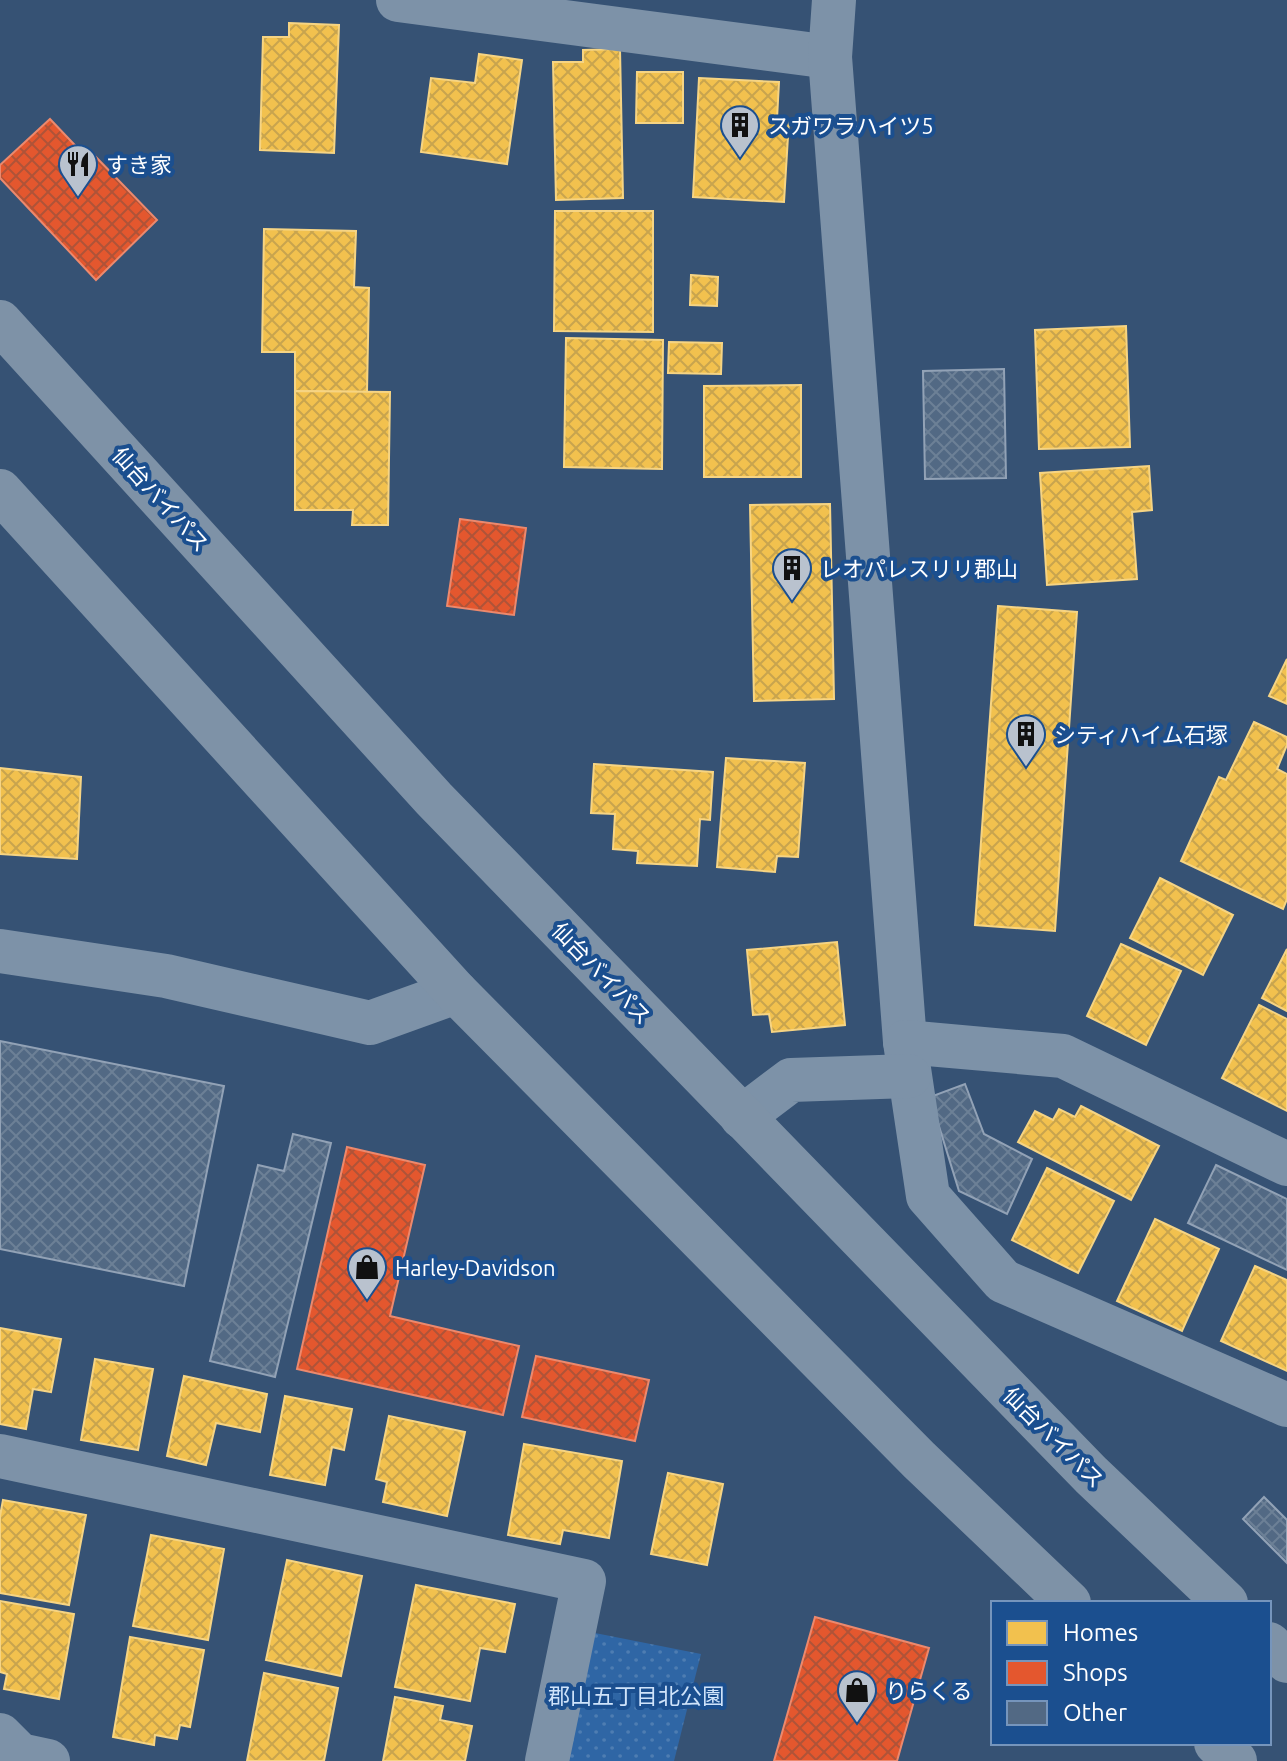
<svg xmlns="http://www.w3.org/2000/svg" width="1287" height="1761" viewBox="0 0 1287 1761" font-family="Ubuntu,'Noto Sans JP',sans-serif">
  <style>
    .grass { fill: url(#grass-dots) }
    .homes { fill: url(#homes-cross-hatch); stroke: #f6d483; stroke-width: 2 }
    .shops { fill: url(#shops-cross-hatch); stroke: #ec896d; stroke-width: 2 }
    .building { fill: url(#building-cross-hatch); stroke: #92a2b6; stroke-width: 2 }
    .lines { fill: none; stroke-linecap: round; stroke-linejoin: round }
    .street { stroke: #7d92a8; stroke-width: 44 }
    .highway { stroke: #7e92a7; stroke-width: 44 }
    .labels { text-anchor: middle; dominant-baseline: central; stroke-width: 8; stroke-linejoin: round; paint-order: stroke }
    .poi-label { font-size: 22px; fill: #fff; stroke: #1b4f8f; text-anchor: start }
    .street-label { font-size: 22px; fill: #fff; stroke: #1b4f8f }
    .park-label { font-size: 22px; fill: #cfe3fa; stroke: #1b4f8f }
  </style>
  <defs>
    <pattern id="grass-dots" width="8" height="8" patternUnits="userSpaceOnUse" patternTransform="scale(2)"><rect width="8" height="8" fill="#2f66a5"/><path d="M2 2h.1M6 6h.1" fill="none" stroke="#4e7db2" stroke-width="1.8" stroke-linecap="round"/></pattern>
    <pattern id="homes-cross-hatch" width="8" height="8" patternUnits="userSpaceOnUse" patternTransform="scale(2)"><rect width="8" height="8" fill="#f2c14e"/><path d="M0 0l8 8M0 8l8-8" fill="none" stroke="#c8a44e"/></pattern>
    <pattern id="shops-cross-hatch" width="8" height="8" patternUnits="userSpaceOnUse" patternTransform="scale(2)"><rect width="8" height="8" fill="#e4572e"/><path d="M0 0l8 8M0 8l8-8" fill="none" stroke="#af5338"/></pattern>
    <pattern id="building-cross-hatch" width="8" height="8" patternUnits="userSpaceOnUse" patternTransform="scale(2)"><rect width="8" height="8" fill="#526984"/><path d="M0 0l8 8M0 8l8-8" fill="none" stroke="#6c8096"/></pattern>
  </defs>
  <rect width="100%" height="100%" fill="#365274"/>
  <!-- grass -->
  <path class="grass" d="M 595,1633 L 701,1654 L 674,1761 L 567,1761 Z"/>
  <!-- homes -->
  <g class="homes">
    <path d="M 289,23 L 339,25 L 334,153 L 260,150 L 263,37 L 289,37 Z"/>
    <path d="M 620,49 L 623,198 L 556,200 L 553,62 L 583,62 L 583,50 Z"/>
    <path d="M 479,54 L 522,60 L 507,164 L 421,152 L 431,78 L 475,83 Z"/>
    <path d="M 637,72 L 683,72 L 683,123 L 636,123 Z"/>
    <path d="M 699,78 L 779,82 L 777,119 L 789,120 L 784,202 L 693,197 Z"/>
    <path d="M 555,211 L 653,211 L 653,332 L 554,331 Z"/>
    <path d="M 264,229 L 356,231 L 354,287 L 369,288 L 367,392 L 295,391 L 295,352 L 262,352 Z"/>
    <path d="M 691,275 L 718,277 L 717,306 L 690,305 Z"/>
    <path d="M 1126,326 L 1130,447 L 1039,449 L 1035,330 Z"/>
    <path d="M 566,338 L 663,340 L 662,469 L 564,467 Z"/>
    <path d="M 669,342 L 722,343 L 721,374 L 668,373 Z"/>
    <path d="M 801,385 L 801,477 L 704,477 L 704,386 Z"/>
    <path d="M 295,391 L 390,392 L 388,525 L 352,525 L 353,510 L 295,510 Z"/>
    <path d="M 1149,466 L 1152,510 L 1132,512 L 1137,579 L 1047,585 L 1040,473 Z"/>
    <path d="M 830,504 L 834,699 L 754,701 L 750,505 Z"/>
    <path d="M 998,606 L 1077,612 L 1055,931 L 975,925 Z"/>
    <path d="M 1287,659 L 1287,704 L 1269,696 Z"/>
    <path d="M 1254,722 L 1287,737 L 1287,745 L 1277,769 L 1287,774 L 1287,899 L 1283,909 L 1181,861 L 1219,777 L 1226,780 Z"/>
    <path d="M 726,758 L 805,763 L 798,857 L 777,856 L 775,872 L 717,867 Z"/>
    <path d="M 594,764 L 713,772 L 710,820 L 700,819 L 697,866 L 637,863 L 638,851 L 613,849 L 615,814 L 591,813 Z"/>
    <path d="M 0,768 L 81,777 L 77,859 L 0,854 Z"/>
    <path d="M 1160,878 L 1233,915 L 1203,975 L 1130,938 Z"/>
    <path d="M 837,942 L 845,1025 L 772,1032 L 769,1014 L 753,1015 L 747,950 Z"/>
    <path d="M 1121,944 L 1181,971 L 1146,1045 L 1087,1016 Z"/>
    <path d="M 1287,949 L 1287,1011 L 1262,998 Z"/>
    <path d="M 1259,1005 L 1287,1019 L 1287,1111 L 1222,1078 Z"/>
    <path d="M 1081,1106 L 1159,1146 L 1131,1200 L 1018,1142 L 1035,1111 L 1053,1120 L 1059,1109 L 1075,1117 Z"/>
    <path d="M 1047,1168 L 1114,1201 L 1078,1273 L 1012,1240 Z"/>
    <path d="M 1155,1219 L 1219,1249 L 1182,1331 L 1117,1301 Z"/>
    <path d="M 1255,1266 L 1287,1280 L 1287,1371 L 1221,1341 Z"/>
    <path d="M 0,1328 L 61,1339 L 51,1392 L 33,1389 L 26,1429 L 0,1424 Z"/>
    <path d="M 95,1359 L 153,1369 L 138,1450 L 81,1440 Z"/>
    <path d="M 184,1376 L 267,1394 L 260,1432 L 216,1423 L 206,1465 L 167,1456 Z"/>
    <path d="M 285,1396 L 352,1409 L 344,1450 L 332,1447 L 325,1485 L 270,1475 Z"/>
    <path d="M 389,1416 L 465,1432 L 447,1516 L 383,1502 L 387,1482 L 376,1479 Z"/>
    <path d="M 524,1444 L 622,1461 L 609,1538 L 563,1530 L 560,1544 L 508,1535 Z"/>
    <path d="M 668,1473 L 723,1484 L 707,1565 L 651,1554 Z"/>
    <path d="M 3,1500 L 86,1515 L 69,1605 L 0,1593 L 0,1516 Z"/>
    <path d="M 151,1535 L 224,1549 L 208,1640 L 133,1626 Z"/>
    <path d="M 287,1560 L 362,1576 L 341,1676 L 266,1660 Z"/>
    <path d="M 416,1585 L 515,1604 L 505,1652 L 480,1648 L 470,1701 L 395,1687 Z"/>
    <path d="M 0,1601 L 74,1614 L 59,1699 L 4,1689 L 7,1674 L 0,1672 Z"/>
    <path d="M 130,1637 L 204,1650 L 190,1727 L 180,1725 L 177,1739 L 155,1735 L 154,1745 L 113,1737 Z"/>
    <path d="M 264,1673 L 338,1688 L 324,1761 L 247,1761 Z"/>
    <path d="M 395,1697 L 443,1706 L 440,1720 L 472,1726 L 465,1761 L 383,1761 Z"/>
  </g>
  <!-- shops -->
  <g class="shops">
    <path d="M 50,119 L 89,160 L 94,155 L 157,220 L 96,280 L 0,178 L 0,165 Z"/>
    <path d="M 460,519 L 526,528 L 514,615 L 447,606 Z"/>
    <path d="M 347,1147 L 425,1165 L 390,1316 L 519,1346 L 503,1415 L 297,1369 Z"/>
    <path d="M 536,1356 L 649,1380 L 635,1441 L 522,1417 Z"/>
    <path d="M 815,1617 L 929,1648 L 897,1761 L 774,1761 Z"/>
  </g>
  <!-- building -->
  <g class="building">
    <path d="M 1004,369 L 1006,478 L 925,479 L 923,371 Z"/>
    <path d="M 0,1041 L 224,1086 L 184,1286 L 0,1249 Z"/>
    <path d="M 965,1084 L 984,1134 L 1032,1159 L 1007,1214 L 959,1191 L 930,1097 Z"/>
    <path d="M 293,1134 L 331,1143 L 275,1377 L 210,1361 L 258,1165 L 284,1171 Z"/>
    <path d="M 1216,1165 L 1287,1199 L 1287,1270 L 1188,1223 Z"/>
    <path d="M 1264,1497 L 1287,1520 L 1287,1563 L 1243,1519 Z"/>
  </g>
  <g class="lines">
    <!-- street -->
    <g class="street">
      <path d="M 398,0 L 830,57"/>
      <path d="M 834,0 L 830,57 L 905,1042 L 928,1196 L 1003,1281 L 1287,1405"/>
      <path d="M 0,951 L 166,976 L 370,1023 L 456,992"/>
      <path d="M 905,1042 L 1063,1056 L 1287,1164"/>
      <path d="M 742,1117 L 791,1080 L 909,1076"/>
      <path d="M 0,1456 L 584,1581 L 547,1761"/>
      <path d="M 0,1735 L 20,1755 L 48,1761"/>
    </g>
    <!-- highway -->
    <g class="highway">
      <path d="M 0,322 L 434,799 L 1091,1475 L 1226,1603"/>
      <path d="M 0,491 L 456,992 L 919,1460 L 1069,1603"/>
      <path d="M 1269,1644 L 1287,1661"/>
      <path d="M 1216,1743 L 1235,1761"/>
    </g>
  </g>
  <!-- icons -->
  <defs>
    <g id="building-pin" transform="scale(2)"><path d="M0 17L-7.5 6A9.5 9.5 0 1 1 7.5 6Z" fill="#b9c2ce" stroke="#1b4f8f"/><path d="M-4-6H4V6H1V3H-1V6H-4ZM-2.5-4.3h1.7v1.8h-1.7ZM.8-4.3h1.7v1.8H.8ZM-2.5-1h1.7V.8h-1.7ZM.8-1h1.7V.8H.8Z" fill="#111"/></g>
    <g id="restaurant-pin" transform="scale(2)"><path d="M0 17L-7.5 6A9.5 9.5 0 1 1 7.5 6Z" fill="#b9c2ce" stroke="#1b4f8f"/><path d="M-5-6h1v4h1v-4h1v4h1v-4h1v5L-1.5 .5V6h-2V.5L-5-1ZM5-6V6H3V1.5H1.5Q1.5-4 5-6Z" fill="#111"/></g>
    <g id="shop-pin" transform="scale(2)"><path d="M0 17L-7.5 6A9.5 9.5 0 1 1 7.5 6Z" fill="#b9c2ce" stroke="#1b4f8f"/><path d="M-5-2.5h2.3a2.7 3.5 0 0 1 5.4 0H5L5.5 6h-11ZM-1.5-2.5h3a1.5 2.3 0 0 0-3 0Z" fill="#111"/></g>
  </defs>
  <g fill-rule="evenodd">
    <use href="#building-pin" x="740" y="125"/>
    <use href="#restaurant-pin" x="78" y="164"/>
    <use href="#building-pin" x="792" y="568"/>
    <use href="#building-pin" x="1026" y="734"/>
    <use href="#shop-pin" x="367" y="1267"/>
    <use href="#shop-pin" x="857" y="1690"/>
  </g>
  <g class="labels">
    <!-- poi labels -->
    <g class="poi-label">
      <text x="768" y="125">スガワラハイツ5</text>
      <text x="106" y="164">すき家</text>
      <text x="820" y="568">レオパレスリリ郡山</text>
      <text x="1054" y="734">シティハイム石塚</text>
      <text x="395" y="1267">Harley-Davidson</text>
      <text x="885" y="1690">りらくる</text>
    </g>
    <!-- street labels -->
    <g class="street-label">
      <text transform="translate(161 499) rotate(48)">仙台バイパス</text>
      <text transform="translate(602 973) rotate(46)">仙台バイパス</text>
      <text transform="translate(1054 1437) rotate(45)">仙台バイパス</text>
    </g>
    <!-- park labels -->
    <g class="park-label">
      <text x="636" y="1695">郡山五丁目北公園</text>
    </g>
  </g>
  <!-- legend -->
  <rect x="991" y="1601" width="280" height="144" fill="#1b4f8f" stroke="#7695bc" stroke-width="2"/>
  <rect x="1007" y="1621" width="40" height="24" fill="#f2c14e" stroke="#7695bc" stroke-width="2"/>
  <text x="1063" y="1641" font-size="24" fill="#ffffff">Homes</text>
  <rect x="1007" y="1661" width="40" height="24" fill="#e4572e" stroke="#7695bc" stroke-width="2"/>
  <text x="1063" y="1681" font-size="24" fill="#ffffff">Shops</text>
  <rect x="1007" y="1701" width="40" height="24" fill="#526984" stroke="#7695bc" stroke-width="2"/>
  <text x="1063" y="1721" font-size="24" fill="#ffffff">Other</text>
</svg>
